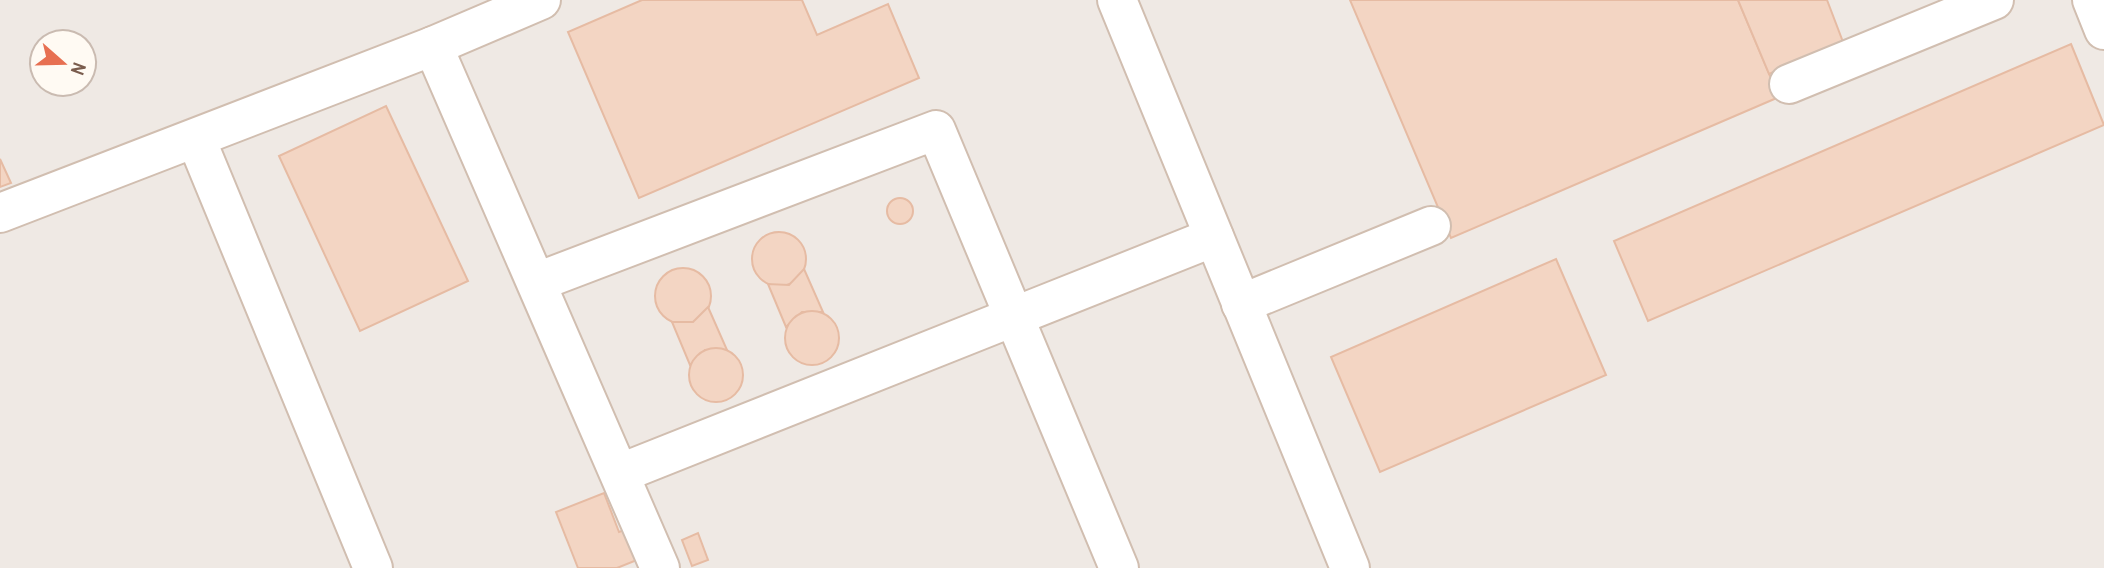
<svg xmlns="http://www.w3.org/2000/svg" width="2104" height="568" viewBox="0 0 2104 568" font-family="'Archivo Narrow',sans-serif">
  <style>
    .industrial { fill: #efe9e4; fill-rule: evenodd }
    .building { fill: #f3d5c3; stroke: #e6bba3; stroke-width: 2 }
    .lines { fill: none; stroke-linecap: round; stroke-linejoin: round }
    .minor-casing { stroke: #d1beb0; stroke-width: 42 }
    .minor { stroke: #fff; stroke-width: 38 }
  </style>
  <rect width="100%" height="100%" fill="#fdf6ec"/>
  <!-- industrial -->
  <path class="industrial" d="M 0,0 L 2104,0 L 2104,568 L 0,568 ZM 42,42 L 84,42 L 84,84 L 42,84 Z"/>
  <!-- building -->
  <g class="building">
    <path d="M 642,0 L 802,0 L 817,35 L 888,4 L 919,78 L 639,198 L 568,32 Z"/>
    <path d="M 1350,0 L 1738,0 L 1779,97 L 1451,238 Z"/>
    <path d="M 1738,0 L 1827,0 L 1843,42 L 1769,74 Z"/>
    <path d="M 2071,44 L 2104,125 L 1648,321 L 1614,241 Z"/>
    <path d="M 386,106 L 468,281 L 360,331 L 279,156 Z"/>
    <path d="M 0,159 L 11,183 L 0,187 Z"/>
    <circle cx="900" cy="211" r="13"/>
    <circle cx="779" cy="259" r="27"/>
    <path d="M 1556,259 L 1606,375 L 1380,472 L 1331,357 Z"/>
    <circle cx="683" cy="296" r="28"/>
    <path d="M 804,269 L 823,312 L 802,312 L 786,327 L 768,284 L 789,285 Z"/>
    <path d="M 708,307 L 727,350 L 705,350 L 690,365 L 672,322 L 693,322 Z"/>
    <circle cx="812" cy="338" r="27"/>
    <circle cx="716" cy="375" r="27"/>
    <path d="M 604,493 L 619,532 L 630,528 L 642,558 L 617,568 L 578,568 L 556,512 Z"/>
    <path d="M 698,533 L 708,560 L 692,566 L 682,540 Z"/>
  </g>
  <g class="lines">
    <!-- minor casing -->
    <g class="minor-casing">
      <g id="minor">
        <path d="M 1117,0 L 1350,568"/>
        <path d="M 2092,0 L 2104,30"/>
        <path d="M 433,46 L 660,568"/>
        <path d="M 1789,84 L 1994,0"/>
        <path d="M 196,139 L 373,568"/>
        <path d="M 0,213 L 433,46 L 541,0"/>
        <path d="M 537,282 L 936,130 L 1119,568"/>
        <path d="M 1241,304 L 1431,226"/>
        <path d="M 621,473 L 1214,237"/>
      </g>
    </g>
    <!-- minor -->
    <use href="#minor" class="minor"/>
  </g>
  <!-- north arrow -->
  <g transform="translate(63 63) rotate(110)"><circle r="33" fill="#fffaf3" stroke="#cabbb1" stroke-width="2"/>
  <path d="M0-5L12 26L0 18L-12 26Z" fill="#e76f51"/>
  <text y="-10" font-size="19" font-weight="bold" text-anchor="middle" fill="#7a5c4d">N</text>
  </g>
</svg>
